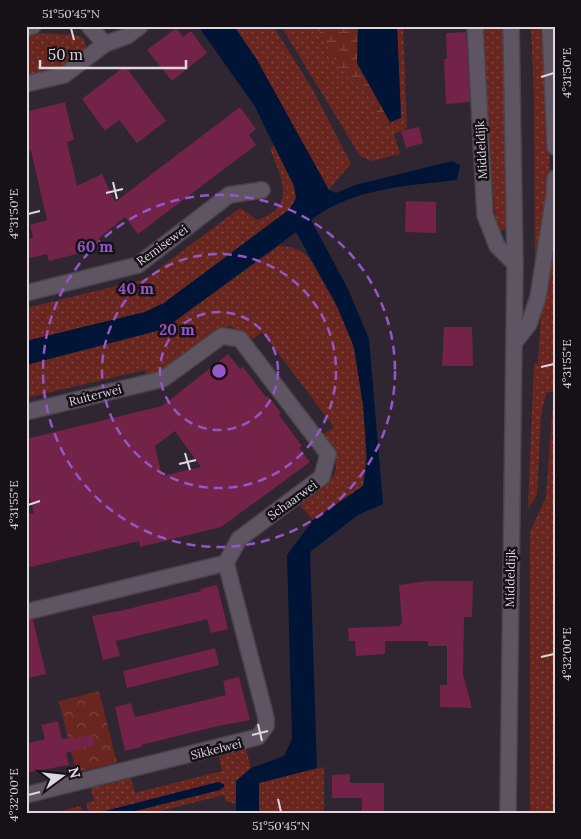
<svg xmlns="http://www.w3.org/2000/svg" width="581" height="839" viewBox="0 0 581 839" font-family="Lora,serif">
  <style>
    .grass { fill: url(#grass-dots) }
    .forest { fill: url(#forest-crowns) }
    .wetland { fill: url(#wetland-marsh) }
    .water { fill: #001535 }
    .building { fill: #722347; fill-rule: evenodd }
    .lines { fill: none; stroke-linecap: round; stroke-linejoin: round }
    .minor-casing { stroke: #4b434c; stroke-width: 18 }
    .minor { stroke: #5f5461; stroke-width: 15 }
    .ticks { fill: none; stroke: #ded7df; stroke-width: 2 }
    .ring { fill: none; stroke: #9457c7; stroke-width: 2.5; stroke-dasharray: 9 6 }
    .labels { text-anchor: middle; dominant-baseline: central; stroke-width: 5; stroke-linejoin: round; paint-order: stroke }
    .street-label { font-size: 12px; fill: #ded7df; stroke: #151116 }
    .centre { fill: #9457c7; stroke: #151116; stroke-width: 2.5 }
    .ring-label { font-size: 15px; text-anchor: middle; font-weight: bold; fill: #9457c7; stroke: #151116; stroke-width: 5; stroke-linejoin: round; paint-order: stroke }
    .neatline { fill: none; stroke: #ded7df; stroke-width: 2 }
    .ticks-label { font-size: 12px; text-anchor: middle; fill: #ded7df }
  </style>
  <defs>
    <pattern id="grass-dots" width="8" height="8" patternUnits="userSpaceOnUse" patternTransform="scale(1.25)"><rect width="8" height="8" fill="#68261f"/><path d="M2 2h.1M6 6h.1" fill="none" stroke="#7d453f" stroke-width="1.8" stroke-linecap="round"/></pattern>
    <pattern id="forest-crowns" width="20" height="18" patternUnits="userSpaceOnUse" patternTransform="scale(1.25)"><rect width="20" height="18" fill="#68261f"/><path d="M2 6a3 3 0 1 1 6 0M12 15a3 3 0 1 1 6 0" fill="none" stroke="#7d453f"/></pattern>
    <pattern id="wetland-marsh" width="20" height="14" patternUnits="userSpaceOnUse" patternTransform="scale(1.25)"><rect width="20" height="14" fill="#68261f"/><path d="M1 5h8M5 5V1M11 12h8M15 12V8" fill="none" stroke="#7d453f"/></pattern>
  </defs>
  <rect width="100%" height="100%" fill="#302632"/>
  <!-- grass -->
  <g class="grass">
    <path d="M 234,26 L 273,26 L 313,90 L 351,164 L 328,190 L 257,60 Z"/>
    <path d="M 281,26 L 316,26 L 346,75 L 367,91 L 384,127 L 401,117 L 397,26 L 403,26 L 407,128 L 394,134 L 400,154 L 372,161 L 360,156 Z"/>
    <path d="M 482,26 L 503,26 L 507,230 L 498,231 L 494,208 Z"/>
    <path d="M 531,26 L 544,26 L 550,154 L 549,189 L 535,293 L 534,97 Z"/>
    <path d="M 36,33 L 77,35 L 84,39 L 86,46 L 84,52 L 68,65 L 26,76 L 26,36 Z"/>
    <path d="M 274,145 L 294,186 L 296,198 L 290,209 L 164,303 L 145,312 L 26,341 L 26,308 L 145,279 L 240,208 L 257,220 C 298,207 281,177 270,149 Z"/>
    <path d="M 555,242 L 555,391 L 546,393 L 541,416 L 537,495 L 528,508 L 534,363 L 538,363 L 541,313 Z"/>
    <path d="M 279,246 C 308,247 311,261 324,284 C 336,303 347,325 353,346 C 365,385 369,446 363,487 L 313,520 L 300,505 C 331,481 351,473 321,436 L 334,427 L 262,332 L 253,339 L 230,326 C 199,338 178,369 146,377 L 145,370 L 26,398 L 26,365 L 164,329 Z"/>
    <path d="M 553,402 L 555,813 L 530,813 L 530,532 L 546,497 Z"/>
    <path d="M 246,749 L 251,768 L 236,781 L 236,804 L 226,801 L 224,795 L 152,813 L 89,813 L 86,803 L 94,801 L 91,788 L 131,778 L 135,793 L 222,771 L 219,756 Z"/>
    <path d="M 324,767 L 324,813 L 259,813 L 259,783 Z"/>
    <path d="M 81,806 L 82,813 L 53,813 Z"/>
  </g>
  <!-- forest -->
  <path class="forest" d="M 99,691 L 117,763 L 76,772 L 59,701 Z"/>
  <!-- wetland -->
  <path class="wetland" d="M 316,26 L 358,26 L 357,63 L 390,122 L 384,127 L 367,91 C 343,83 329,47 316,26 Z"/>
  <!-- water -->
  <g class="water">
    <path d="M 198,26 L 234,26 L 257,60 L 329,190 L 336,193 L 355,185 L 452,161 L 460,165 L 457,180 C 406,186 353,188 311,220 L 348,289 L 369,339 L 383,504 L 358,515 L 310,552 L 317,768 L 259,783 L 259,813 L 236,813 L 236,781 L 251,768 L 284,756 L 292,739 L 287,555 L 313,520 L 363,486 L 367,459 L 363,406 L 354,347 L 336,304 L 296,232 L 164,329 L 26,365 L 26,341 L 145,312 L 164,303 L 290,209 L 296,198 L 294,186 L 254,105 Z"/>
    <path d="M 358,26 L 397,26 L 401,118 L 390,122 L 357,63 Z"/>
    <path d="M 218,782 L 224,784 L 224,787 L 220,790 L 127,813 L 97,813 Z"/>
  </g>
  <!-- building -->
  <g class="building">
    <path d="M 176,28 L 183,37 L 191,31 L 207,53 L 172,81 L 147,50 Z"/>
    <path d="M 466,32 L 470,102 L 446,104 L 444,59 L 447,59 L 446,33 Z"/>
    <path d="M 125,66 L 166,121 L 137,143 L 119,120 L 105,131 L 82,99 Z"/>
    <path d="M 65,102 L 74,140 L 67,142 L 77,186 L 102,174 L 115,202 L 240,107 L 256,129 L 249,135 L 256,145 L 138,234 L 125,217 L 99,238 L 101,248 L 49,261 L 47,254 L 26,259 L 26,239 L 33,238 L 30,225 L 47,220 L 31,151 L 26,152 L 26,112 Z"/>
    <path d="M 419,127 L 423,143 L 406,148 L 401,131 Z"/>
    <path d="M 406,201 L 436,202 L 436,233 L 405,232 Z"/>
    <path d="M 444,327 L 472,327 L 473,366 L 442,366 Z"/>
    <path d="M 228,354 L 240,369 L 243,367 L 266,397 L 268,396 L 281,413 L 279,415 L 302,446 L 299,448 L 310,462 L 221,527 L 140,547 L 139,541 L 26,568 L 26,514 L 34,513 L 26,485 L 26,439 L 162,406 ZM 175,431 L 201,467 L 162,476 L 155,446 Z"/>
    <path d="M 428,581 L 473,581 L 472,617 L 464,617 L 463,674 L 472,708 L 440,707 L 440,685 L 447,685 L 447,646 L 428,646 L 428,641 L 385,641 L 385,654 L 356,656 L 355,641 L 349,641 L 348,628 L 399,626 L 402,623 L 399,585 Z"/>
    <path d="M 217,585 L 228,629 L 211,633 L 207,619 L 162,630 L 116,641 L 120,656 L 103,660 L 92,616 L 124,610 L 201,591 L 200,589 Z"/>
    <path d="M 33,620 L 46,674 L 29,678 L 26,665 L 26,621 Z"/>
    <path d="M 215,648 L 219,665 L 127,688 L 123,671 Z"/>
    <path d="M 239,677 L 250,720 L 218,726 L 141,745 L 141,747 L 125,751 L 115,707 L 131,703 L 135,717 L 165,710 L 226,695 L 223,681 Z"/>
    <path d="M 58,721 L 62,739 L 93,735 L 95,745 L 66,753 L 69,765 L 26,773 L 26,744 L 45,739 L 41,725 Z"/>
    <path d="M 350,774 L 350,783 L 384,783 L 384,813 L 362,813 L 362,798 L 332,798 L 332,775 Z"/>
  </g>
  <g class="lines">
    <!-- minor casing -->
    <g class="minor-casing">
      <g id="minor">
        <path d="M 475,26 L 485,215 L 497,246 L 515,264"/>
        <path d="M 550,26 L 555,147"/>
        <path d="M 26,28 L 33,26"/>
        <path d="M 105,44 L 127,36 L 140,26"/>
        <path d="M 26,84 L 64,75 L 105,44 L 89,26"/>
        <path d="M 26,293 L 138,265 L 229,195 L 262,190"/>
        <path d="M 514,343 L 529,324 L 538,297 L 554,196 L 555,178"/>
        <path d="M 26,412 L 163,379 L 222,336 L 240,339 L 328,454 L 322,477 L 239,539 L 226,563 L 26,612"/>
        <path d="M 26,795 L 258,737 L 266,726 L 266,718 L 226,563"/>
        <path d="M 508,813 L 515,264 L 511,26"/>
      </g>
    </g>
    <!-- minor -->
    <use href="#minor" class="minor"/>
  </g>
  <!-- ticks -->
  <path class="ticks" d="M 71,28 L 74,40M 541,77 L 554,73M 113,182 L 117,199M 106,193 L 123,189M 28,214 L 40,211M 541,367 L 554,364M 185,453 L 190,470M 179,464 L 196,460M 28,505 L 40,501M 541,657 L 554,654M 258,724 L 262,741M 252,735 L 268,731M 28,795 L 40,792M 278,799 L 281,812"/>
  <!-- distance rings -->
  <g class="ring">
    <circle cx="219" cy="371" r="59"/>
    <circle cx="219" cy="371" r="117"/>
    <circle cx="219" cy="371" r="176"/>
  </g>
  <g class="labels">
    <!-- street labels -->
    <g class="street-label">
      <text transform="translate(481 150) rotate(-93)">Middeldijk</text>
      <text transform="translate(162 245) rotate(-36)">Remisewei</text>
      <text transform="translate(95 395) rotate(-14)">Ruiterwei</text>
      <text transform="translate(292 500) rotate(-36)">Schaarwei</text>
      <text transform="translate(510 578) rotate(-89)">Middeldijk</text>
      <text transform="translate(216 749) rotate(-14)">Sikkelwei</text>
    </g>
  </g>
  <circle cx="219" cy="371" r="8" class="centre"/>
  <g class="ring-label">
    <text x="95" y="252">60 m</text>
    <text x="136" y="294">40 m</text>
    <text x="177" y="335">20 m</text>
  </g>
  <!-- border -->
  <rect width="581" height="839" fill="none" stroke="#151116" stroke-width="55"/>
  <!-- north arrow -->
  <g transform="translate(62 776) rotate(75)" stroke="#151116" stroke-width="4" paint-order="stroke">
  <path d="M0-4L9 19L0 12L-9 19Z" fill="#ded7df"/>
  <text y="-8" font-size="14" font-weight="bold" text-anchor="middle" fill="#ded7df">N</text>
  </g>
  <!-- scale -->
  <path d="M40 60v8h146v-8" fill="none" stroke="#ded7df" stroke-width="2.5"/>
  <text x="48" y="60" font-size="15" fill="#ded7df" stroke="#151116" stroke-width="4" paint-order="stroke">50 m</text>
  <rect x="28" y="28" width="526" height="784" class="neatline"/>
  <g class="ticks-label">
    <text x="71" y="18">51°50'45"N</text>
    <text transform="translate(567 73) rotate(-90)" y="4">4°31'50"E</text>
    <text transform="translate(14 214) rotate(-90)" y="4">4°31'50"E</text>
    <text transform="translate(567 364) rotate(-90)" y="4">4°31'55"E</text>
    <text transform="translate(14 505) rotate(-90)" y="4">4°31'55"E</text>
    <text transform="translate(567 654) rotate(-90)" y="4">4°32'00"E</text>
    <text transform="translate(14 795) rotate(-90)" y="4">4°32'00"E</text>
    <text x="281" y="830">51°50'45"N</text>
  </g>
</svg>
